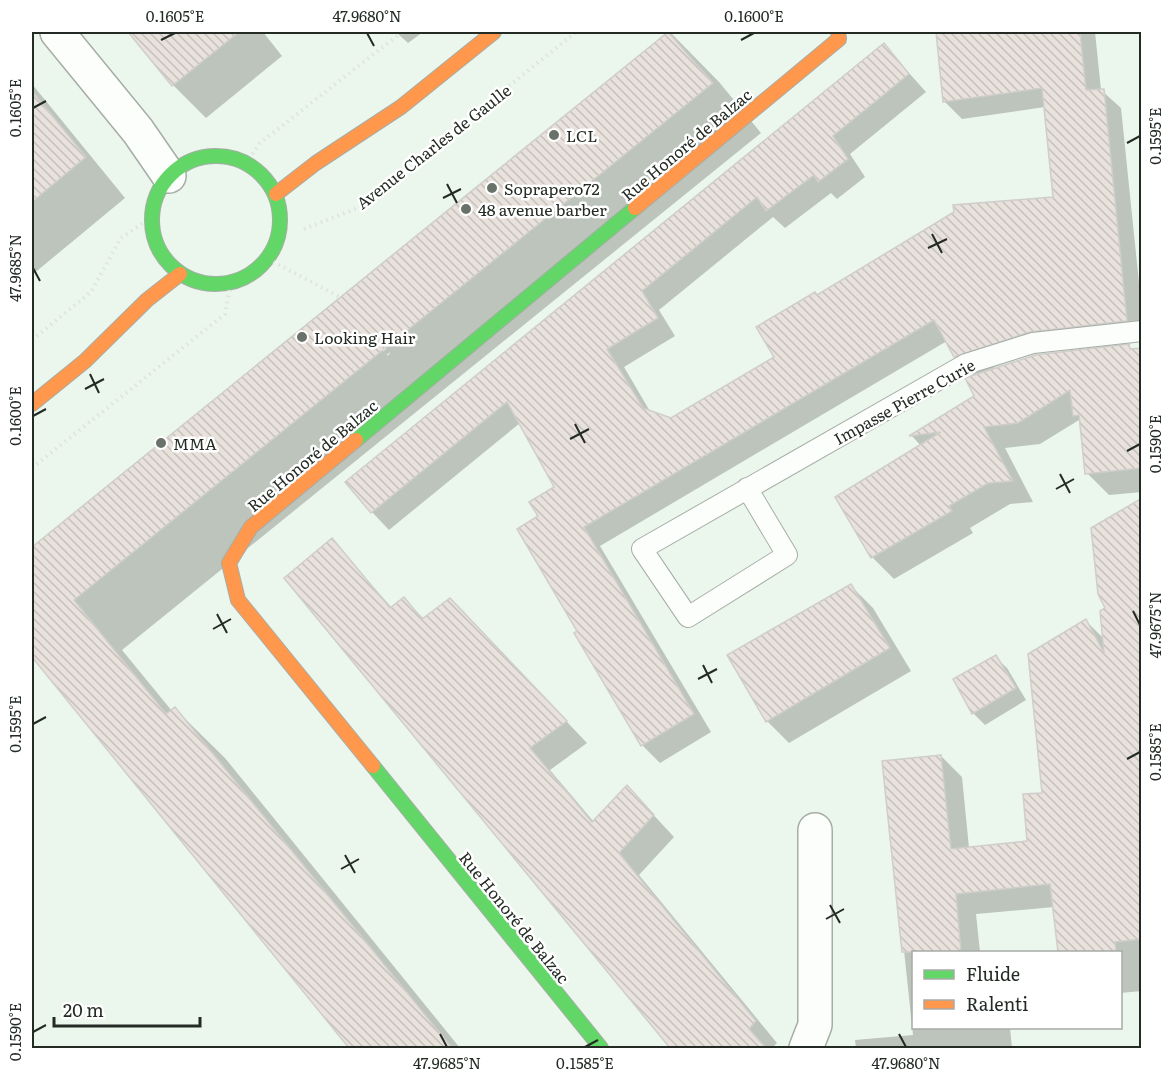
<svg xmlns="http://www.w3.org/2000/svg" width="1173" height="1080" viewBox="0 0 1173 1080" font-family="Literata,serif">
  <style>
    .shadow { fill: #0003 }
    .building { fill: url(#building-back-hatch); stroke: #cfceca; stroke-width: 1.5 }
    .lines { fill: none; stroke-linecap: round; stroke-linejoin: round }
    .lane-casing { stroke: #a6ada6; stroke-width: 22 }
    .street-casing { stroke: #a6ada6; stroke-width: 36 }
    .fast-casing { stroke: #a6ada6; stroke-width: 16 }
    .slow-casing { stroke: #a6ada6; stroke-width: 16 }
    .path { stroke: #dfe3e0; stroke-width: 4; stroke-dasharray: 1.5 4.5; stroke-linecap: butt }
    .lane { stroke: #fcfefc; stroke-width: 20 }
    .street { stroke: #fcfefc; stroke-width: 33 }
    .fast { stroke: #63d668; stroke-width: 14 }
    .slow { stroke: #ff974d; stroke-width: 14 }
    .ticks { fill: none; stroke: #232b24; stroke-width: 2 }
    .poi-dot { fill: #69726a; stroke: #fff; stroke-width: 2 }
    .labels { text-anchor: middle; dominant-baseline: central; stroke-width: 5; stroke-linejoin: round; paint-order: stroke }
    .poi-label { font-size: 16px; fill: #232b24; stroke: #fff; text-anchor: start }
    .street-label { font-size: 16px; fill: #232b24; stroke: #fff }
    .neatline { fill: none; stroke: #232b24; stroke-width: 2 }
    .ticks-label { font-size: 15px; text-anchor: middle; fill: #232b24 }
  </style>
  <defs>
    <pattern id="building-back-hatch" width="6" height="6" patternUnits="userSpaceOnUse" patternTransform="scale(1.5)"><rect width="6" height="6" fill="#e8e1dc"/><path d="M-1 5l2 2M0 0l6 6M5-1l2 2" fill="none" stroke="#c7c1bd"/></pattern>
  </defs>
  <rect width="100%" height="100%" fill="#ebf6ec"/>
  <!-- shadow -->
  <g class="shadow">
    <path d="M 130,32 L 263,32 L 282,56 L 206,118 L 173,85 Z"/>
    <path d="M 396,32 L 423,32 L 408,43 Z"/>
    <path d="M 670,32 L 719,82 L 761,133 L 122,650 L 172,711 L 175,709 L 225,758 L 460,1048 L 351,1048 L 32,654 L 32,549 Z"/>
    <path d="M 937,32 L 1095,32 L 1101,90 L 1121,108 L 1142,312 L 1142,338 L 1048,349 L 994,367 L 995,370 L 1129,346 L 1133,351 L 1142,350 L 1142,492 L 1109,495 L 1087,473 L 1079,420 L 1040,444 L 1005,448 L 1033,502 L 1010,504 L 970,528 L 973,533 L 894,579 L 872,557 L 921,446 L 912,436 L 976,396 L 975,377 L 955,356 L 947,341 L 600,546 L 711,732 L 660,763 L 642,745 L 579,631 L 540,517 L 556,487 L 520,423 L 389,530 L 372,512 L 884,45 L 926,92 L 850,154 L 865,177 L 837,199 L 831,193 L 785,228 L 773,217 L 659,310 L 675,336 L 624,367 L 651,413 L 671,420 L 776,358 L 817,296 L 1054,198 L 1045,107 L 962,119 L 944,101 Z"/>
    <path d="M 32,84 L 125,198 L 32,275 Z"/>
    <path d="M 1142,533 L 1142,991 L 1120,993 L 1120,952 L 1059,952 L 1054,907 L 976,914 L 980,952 L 914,952 L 914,1028 L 1010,1028 L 1012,1048 L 856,1048 L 855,1040 L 913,1035 L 884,762 L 941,756 L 962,777 L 969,848 L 1029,842 L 1044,794 L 1086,621 L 1104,639 L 1107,608 Z"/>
    <path d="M 332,540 L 392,608 L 404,599 L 424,619 L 471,621 L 587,743 L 550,770 L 594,822 L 648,809 L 674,837 L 639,875 L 777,1043 L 772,1048 L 672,1048 L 286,578 Z"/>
    <path d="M 851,586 L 873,608 L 911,671 L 789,743 L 767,721 Z"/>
    <path d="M 995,657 L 1007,668 L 1026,700 L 985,725 L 973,713 Z"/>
  </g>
  <!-- building -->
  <g class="building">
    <path d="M 128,32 L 239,32 L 172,86 Z"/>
    <path d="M 668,32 L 713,83 L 74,600 L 166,714 L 175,707 L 452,1048 L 349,1048 L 32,657 L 32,547 Z"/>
    <path d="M 936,32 L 1080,32 L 1086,90 L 1104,89 L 1127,321 L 1030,332 L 954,357 L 934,320 L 584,527 L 694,714 L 641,746 L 574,633 L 577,631 L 517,529 L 538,516 L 529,502 L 554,487 L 507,402 L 371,513 L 345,482 L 884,43 L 909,74 L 833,136 L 848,159 L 818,182 L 814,175 L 766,211 L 757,197 L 642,291 L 658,318 L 607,349 L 643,408 L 671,418 L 774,357 L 756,327 L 815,292 L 817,295 L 954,212 L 953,205 L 1053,197 L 1042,88 L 943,102 Z"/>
    <path d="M 32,91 L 86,157 L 32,202 Z"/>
    <path d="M 1129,344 L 1130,349 L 1142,348 L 1142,468 L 1085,474 L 1079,415 L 1073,416 L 1070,390 L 1018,423 L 984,427 L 1013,481 L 988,483 L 949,506 L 952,511 L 871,558 L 835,497 L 941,432 L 909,436 L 974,396 L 965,378 L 1035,355 Z"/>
    <path d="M 1142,498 L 1142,939 L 1115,942 L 1116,952 L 1058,952 L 1050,884 L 956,894 L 961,952 L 902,952 L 882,761 L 941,755 L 951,849 L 1027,841 L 1023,794 L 1042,793 L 1028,654 L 1086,619 L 1104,653 L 1100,611 L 1105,608 L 1098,594 L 1091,528 Z"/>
    <path d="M 332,538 L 390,608 L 404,597 L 422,619 L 450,598 L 567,721 L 530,748 L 592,822 L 627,785 L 654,815 L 619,853 L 756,1021 L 749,1029 L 766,1048 L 670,1048 L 284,578 Z"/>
    <path d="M 851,584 L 890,648 L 766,722 L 727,655 Z"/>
    <path d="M 996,655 L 1016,688 L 972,714 L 953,679 Z"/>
  </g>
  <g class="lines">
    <!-- lane casing -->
    <g class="lane-casing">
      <path id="lane" d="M 747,488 L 787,555 L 688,617 L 642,549 L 966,364 L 1033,343 L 1142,331"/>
    </g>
    <!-- street casing -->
    <g class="street-casing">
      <g id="street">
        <path d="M 57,32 L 138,131 L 169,176"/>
        <path d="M 806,1048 L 815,1025 L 815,830"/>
      </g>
    </g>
    <!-- fast casing -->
    <g class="fast-casing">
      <g id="fast">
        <circle cx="216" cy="220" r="64"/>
        <path d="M 356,440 L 635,208"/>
        <path d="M 373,766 L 601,1048"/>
      </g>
    </g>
    <!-- slow casing -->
    <g class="slow-casing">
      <g id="slow">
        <path d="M 276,194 L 316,163 L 401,107 L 494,32"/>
        <path d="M 635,208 L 839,39 L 838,32"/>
        <path d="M 32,404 L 85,361 L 147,300 L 180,274"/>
        <path d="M 356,440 L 251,527 L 229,563 L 238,600 L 373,766"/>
      </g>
    </g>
    <!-- path -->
    <g class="path">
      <path d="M 249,159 L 260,143 L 402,32"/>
      <path d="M 304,229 L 358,208 L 576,32"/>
      <path d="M 268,259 L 340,297"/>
      <path d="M 32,340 L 91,292 L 121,238 L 152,217"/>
      <path d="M 384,349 L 390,356"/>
      <path d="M 32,468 L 225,314 L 231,282"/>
    </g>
    <!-- lane -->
    <use href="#lane" class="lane"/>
    <!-- street -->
    <use href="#street" class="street"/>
    <!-- fast -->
    <use href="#fast" class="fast"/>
    <!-- slow -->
    <use href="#slow" class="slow"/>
  </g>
  <!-- ticks -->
  <path class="ticks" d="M 367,33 L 374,46M 161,40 L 175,33M 741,40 L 754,33M 33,108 L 46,101M 1127,143 L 1140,136M 447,184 L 457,203M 443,198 L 461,189M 932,234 L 942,253M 928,248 L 947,239M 33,268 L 40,281M 90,374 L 99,393M 85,389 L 104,379M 33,416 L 46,409M 575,424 L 585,443M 570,439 L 589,429M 1127,451 L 1140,444M 1060,474 L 1070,493M 1056,489 L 1074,479M 1133,611 L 1140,625M 217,614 L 227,633M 213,629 L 231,619M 703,665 L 712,683M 698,679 L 717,669M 33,724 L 46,717M 1127,759 L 1140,752M 345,855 L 355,873M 341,869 L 359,859M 830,905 L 840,923M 826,919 L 844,909M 33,1032 L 46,1025M 440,1034 L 447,1047M 899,1034 L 906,1047M 585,1047 L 598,1040"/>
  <!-- markers -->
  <g class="poi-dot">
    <circle cx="554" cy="135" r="6"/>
    <circle cx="492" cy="188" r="6"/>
    <circle cx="466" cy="209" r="6"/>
    <circle cx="302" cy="337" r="6"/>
    <circle cx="161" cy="443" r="6"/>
  </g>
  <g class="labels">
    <!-- poi labels -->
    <g class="poi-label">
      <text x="566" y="135">LCL</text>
      <text x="504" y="188">Soprapero72</text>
      <text x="478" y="209">48 avenue barber</text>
      <text x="314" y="337">Looking Hair</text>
      <text x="173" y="443">MMA</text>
    </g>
    <!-- street labels -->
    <g class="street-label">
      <text transform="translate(686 144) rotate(-40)">Rue Honoré de Balzac</text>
      <text transform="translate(433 146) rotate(-38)">Avenue Charles de Gaulle</text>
      <text transform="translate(904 401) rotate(-29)">Impasse Pierre Curie</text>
      <text transform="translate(312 455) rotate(-40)">Rue Honoré de Balzac</text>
      <text transform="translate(515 917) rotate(51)">Rue Honoré de Balzac</text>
    </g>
  </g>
  <!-- border -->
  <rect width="1173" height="1080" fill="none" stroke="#ffffff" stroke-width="66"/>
  <!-- legend -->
  <rect x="912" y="951" width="210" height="78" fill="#ffffff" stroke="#a7aaa7" stroke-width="1.5"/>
  <rect x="924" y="970" width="30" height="9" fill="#63d668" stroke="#a7aaa7" stroke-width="1.5"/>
  <text x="966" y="981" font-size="18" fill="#232b24">Fluide</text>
  <rect x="924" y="1000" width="30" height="9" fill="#ff974d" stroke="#a7aaa7" stroke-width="1.5"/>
  <text x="966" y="1011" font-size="18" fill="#232b24">Ralenti</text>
  <!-- scale -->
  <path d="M54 1017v9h146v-9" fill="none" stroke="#232b24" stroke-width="3"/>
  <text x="63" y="1017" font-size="18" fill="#232b24" stroke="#ffffff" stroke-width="4.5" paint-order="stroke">20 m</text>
  <rect x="33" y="33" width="1107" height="1014" class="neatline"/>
  <g class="ticks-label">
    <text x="175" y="22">0.1605°E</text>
    <text x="367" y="22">47.9680°N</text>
    <text x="754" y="22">0.1600°E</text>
    <text transform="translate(16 108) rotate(-90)" y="5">0.1605°E</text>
    <text transform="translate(1156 136) rotate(-90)" y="5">0.1595°E</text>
    <text transform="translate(16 268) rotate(-90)" y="5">47.9685°N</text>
    <text transform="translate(16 416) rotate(-90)" y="5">0.1600°E</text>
    <text transform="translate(1156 444) rotate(-90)" y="5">0.1590°E</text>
    <text transform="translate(1156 625) rotate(-90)" y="5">47.9675°N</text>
    <text transform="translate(16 724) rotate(-90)" y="5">0.1595°E</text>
    <text transform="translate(1156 752) rotate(-90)" y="5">0.1585°E</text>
    <text transform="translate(16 1032) rotate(-90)" y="5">0.1590°E</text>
    <text x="447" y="1069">47.9685°N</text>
    <text x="585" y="1069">0.1585°E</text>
    <text x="906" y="1069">47.9680°N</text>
  </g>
</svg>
